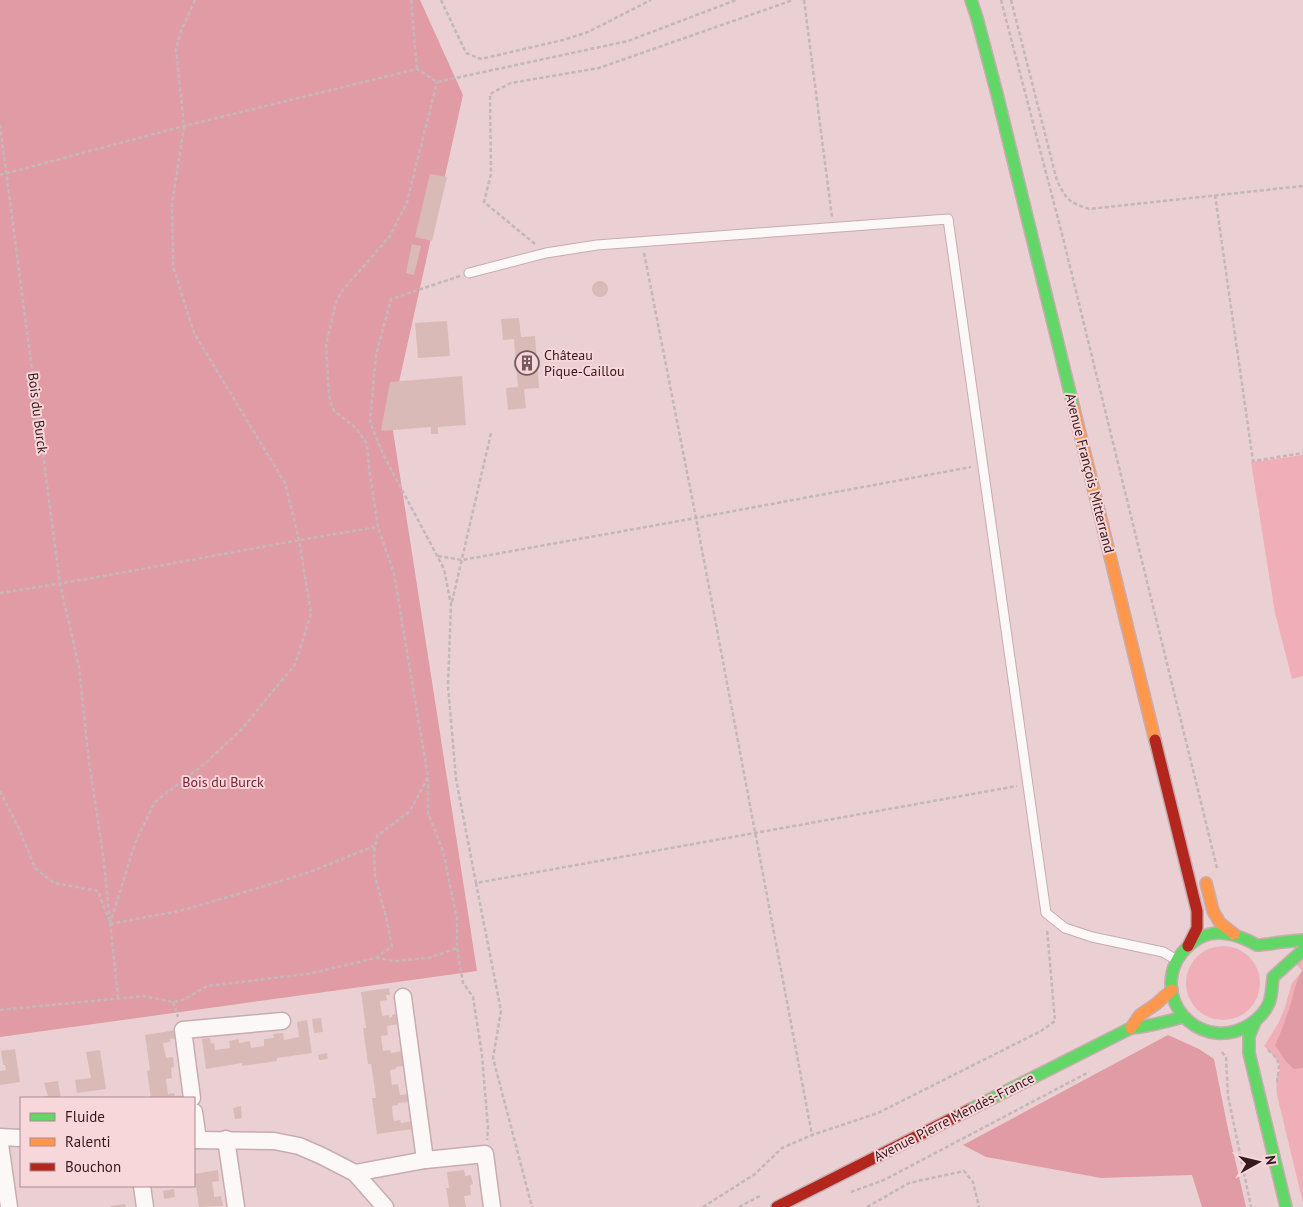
<svg xmlns="http://www.w3.org/2000/svg" width="1303" height="1207" viewBox="0 0 1303 1207" font-family="'PT Sans',sans-serif">
  <style>
    .green { fill: #f0afb8 }
    .forest { fill: #e19ba5 }
    .building { fill: #dabab7 }
    .lines { fill: none; stroke-linecap: round; stroke-linejoin: round }
    .lane-casing { stroke: #c7acb0; stroke-width: 11 }
    .street-casing { stroke: #c7acb0; stroke-width: 19 }
    .fast-casing { stroke: #c7acb0; stroke-width: 14 }
    .slow-casing { stroke: #c7acb0; stroke-width: 14 }
    .jam-casing { stroke: #c7acb0; stroke-width: 14 }
    .path { stroke: #c3b7b9; stroke-width: 2.5; stroke-dasharray: 4 2.5; stroke-linecap: butt }
    .lane { stroke: #fcf8f8; stroke-width: 9 }
    .street { stroke: #fcf8f8; stroke-width: 16 }
    .fast { stroke: #63d668; stroke-width: 11 }
    .slow { stroke: #ff974d; stroke-width: 11 }
    .jam { stroke: #b3261e; stroke-width: 11 }
    .labels { text-anchor: middle; dominant-baseline: central; stroke-width: 4; stroke-linejoin: round; paint-order: stroke }
    .poi-label { font-size: 14px; fill: #36191e; stroke: #f8d7da; text-anchor: start }
    .street-label { font-size: 14px; fill: #36191e; stroke: #f8d7da }
    .park-label { font-size: 14px; fill: #781832; stroke: #f8d7da }
  </style>
  <rect width="100%" height="100%" fill="#ead0d2"/>
  <!-- green -->
  <g class="green">
    <path d="M 1303,455 L 1303,676 L 1292,679 L 1275,613 L 1251,462 Z"/>
    <path d="M 1303,943 L 1303,1203 L 1277,1095 L 1276,1080 L 1280,1068 L 1279,1062 L 1273,1055 L 1264,1046 L 1278,1024 L 1285,1007 L 1292,983 L 1302,971 L 1292,959 Z"/>
    <circle cx="1223" cy="983" r="37"/>
  </g>
  <!-- forest -->
  <g class="forest">
    <path d="M 0,0 L 420,0 L 463,95 L 391,418 L 477,971 L 0,1037 Z"/>
    <path d="M 1303,970 L 1303,1068 L 1294,1069 L 1285,1060 L 1275,1045 C 1282,1031 1287,1015 1292,1000 C 1295,988 1296,980 1303,970 Z"/>
    <path d="M 1168,1035 L 1199,1049 L 1214,1059 L 1228,1129 L 1246,1207 L 1202,1207 L 1192,1175 L 1101,1178 L 986,1157 L 963,1145 Z"/>
  </g>
  <!-- building -->
  <g class="building">
    <path d="M 430,174 L 447,177 L 432,241 L 415,237 Z"/>
    <path d="M 412,244 L 421,246 L 414,275 L 406,273 Z"/>
    <circle cx="600" cy="289" r="8"/>
    <path d="M 519,318 L 521,337 L 535,336 L 539,388 L 524,389 L 526,408 L 508,410 L 506,388 L 518,387 L 514,339 L 503,340 L 501,319 Z"/>
    <path d="M 447,321 L 450,356 L 418,358 L 415,323 Z"/>
    <path d="M 462,376 L 466,425 L 438,427 L 438,434 L 431,434 L 431,427 L 382,431 L 381,430 L 390,382 Z"/>
    <path d="M 389,988 L 390,995 L 386,995 L 387,1000 L 380,1001 L 382,1016 L 389,1015 L 389,1018 L 392,1017 L 392,1015 L 397,1014 L 399,1024 L 387,1026 L 388,1035 L 381,1036 L 383,1051 L 390,1050 L 391,1053 L 402,1051 L 404,1066 L 396,1067 L 396,1069 L 390,1070 L 392,1085 L 398,1084 L 400,1095 L 408,1094 L 409,1102 L 398,1103 L 398,1105 L 392,1106 L 393,1117 L 394,1121 L 400,1120 L 401,1123 L 412,1121 L 413,1129 L 377,1134 L 372,1098 L 376,1098 L 374,1083 L 371,1064 L 368,1064 L 363,1028 L 366,1028 L 361,992 Z"/>
    <path d="M 321,1018 L 323,1032 L 314,1033 L 312,1019 Z"/>
    <path d="M 307,1020 L 312,1053 L 277,1058 L 277,1061 L 242,1066 L 242,1063 L 206,1069 L 202,1039 L 210,1038 L 211,1044 L 214,1043 L 215,1050 L 230,1048 L 229,1041 L 239,1039 L 239,1043 L 250,1041 L 251,1048 L 264,1046 L 264,1039 L 274,1038 L 273,1034 L 283,1033 L 284,1040 L 299,1037 L 297,1022 Z"/>
    <path d="M 176,1030 L 177,1038 L 170,1039 L 170,1042 L 163,1043 L 166,1058 L 173,1057 L 174,1067 L 171,1068 L 172,1078 L 166,1079 L 168,1094 L 174,1093 L 175,1096 L 187,1095 L 187,1098 L 151,1098 L 147,1071 L 150,1070 L 145,1035 Z"/>
    <path d="M 15,1049 L 20,1082 L 0,1085 L 0,1071 L 6,1070 L 5,1065 L 3,1065 L 1,1051 Z"/>
    <path d="M 100,1050 L 106,1089 L 77,1093 L 75,1080 L 91,1078 L 86,1052 Z"/>
    <path d="M 327,1053 L 328,1059 L 319,1060 L 318,1055 Z"/>
    <path d="M 58,1081 L 61,1098 L 39,1098 L 39,1097 L 48,1096 L 44,1083 Z"/>
    <path d="M 241,1106 L 242,1118 L 235,1119 L 233,1108 Z"/>
    <path d="M 218,1170 L 219,1181 L 212,1182 L 214,1194 L 214,1197 L 221,1196 L 223,1206 L 199,1207 L 194,1174 Z"/>
    <path d="M 464,1170 L 465,1176 L 471,1175 L 473,1184 L 470,1185 L 471,1195 L 464,1196 L 466,1207 L 449,1207 L 446,1188 L 449,1188 L 447,1172 Z"/>
    <path d="M 174,1189 L 175,1197 L 164,1199 L 163,1191 Z"/>
    <path d="M 125,1204 L 126,1207 L 110,1207 L 110,1206 Z"/>
  </g>
  <g class="lines">
    <!-- lane casing -->
    <g class="lane-casing">
      <path id="lane" d="M 469,273 L 546,253 L 597,245 L 948,219 L 1046,913 L 1065,928 L 1092,937 L 1163,952 L 1177,960"/>
    </g>
    <!-- street casing -->
    <g class="street-casing">
      <g id="street">
        <path d="M 403,997 L 425,1160"/>
        <path d="M 192,1098 L 183,1030 L 282,1021"/>
        <path d="M 194,1112 L 198,1140"/>
        <path d="M 0,1137 L 21,1138"/>
        <path d="M 226,1139 L 236,1207"/>
        <path d="M 194,1140 L 274,1141 L 299,1146 L 322,1156 L 355,1173 L 385,1207"/>
        <path d="M 0,1144 L 9,1207"/>
        <path d="M 355,1173 L 425,1160 L 485,1154 L 492,1207"/>
        <path d="M 142,1186 L 145,1207"/>
      </g>
    </g>
    <!-- fast casing -->
    <g class="fast-casing">
      <g id="fast">
        <path d="M 971,0 L 977,18 L 997,94 L 1074,409"/>
        <path d="M 1303,940 C 1292,941 1280,942 1269,944 C 1266,944 1261,945 1257,945 C 1254,944 1250,941 1247,940 C 1236,935 1223,931 1210,934 C 1196,937 1183,949 1176,962 C 1155,1008 1206,1052 1249,1025 C 1257,1020 1265,1012 1269,1003 C 1272,995 1272,986 1273,977 L 1303,950"/>
        <path d="M 1255,1022 L 1249,1036 L 1249,1053 L 1286,1207"/>
        <path d="M 969,1110 L 1131,1028 C 1149,1027 1166,1021 1184,1017"/>
      </g>
    </g>
    <!-- slow casing -->
    <g class="slow-casing">
      <g id="slow">
        <path d="M 1074,409 L 1155,740"/>
        <path d="M 1206,883 L 1213,911 L 1220,923 L 1234,934"/>
        <path d="M 1131,1028 L 1140,1015 L 1156,1004 L 1172,990"/>
      </g>
    </g>
    <!-- jam casing -->
    <g class="jam-casing">
      <g id="jam">
        <path d="M 1155,740 L 1197,911 L 1197,928 L 1188,946"/>
        <path d="M 777,1207 L 969,1110"/>
      </g>
    </g>
    <!-- path -->
    <g class="path">
      <path d="M 411,0 L 417,69"/>
      <path d="M 441,0 L 466,53 L 481,59 L 563,40 L 588,32 L 651,0"/>
      <path d="M 804,0 L 832,217"/>
      <path d="M 1001,0 L 1063,238 L 1217,868"/>
      <path d="M 1011,0 L 1057,181 C 1068,201 1067,201 1089,209 L 1303,186"/>
      <path d="M 0,125 L 60,584 L 79,667 L 89,762 L 103,854 L 118,998"/>
      <path d="M 0,175 L 184,126 L 417,69 L 437,82 L 628,41 L 736,0"/>
      <path d="M 1215,195 L 1253,461 L 1303,453"/>
      <path d="M 535,244 L 484,202 L 491,174 L 490,94 L 511,83 L 599,68 L 793,0"/>
      <path d="M 644,253 L 696,518 L 812,1135"/>
      <path d="M 460,276 L 391,299 L 376,355 L 370,422 L 383,454 L 444,569 L 451,604 L 448,686 L 456,779 L 476,883 L 1017,786"/>
      <path d="M 438,556 L 462,560 L 696,518 L 971,467"/>
      <path d="M 0,593 C 126,574 251,547 378,527"/>
      <path d="M 452,602 L 491,433"/>
      <path d="M 0,791 L 19,829 L 35,868 L 54,883 L 98,891 L 109,920"/>
      <path d="M 476,883 L 501,1011 L 493,1058 L 532,1207"/>
      <path d="M 110,924 L 135,843 L 155,802 L 203,765 L 241,730 L 277,686 L 295,665 L 311,613 L 299,540 L 285,483 L 194,333 L 173,266 L 172,204 L 184,126 L 176,49 L 181,31 L 195,0"/>
      <path d="M 110,924 L 179,911 L 245,892 L 310,872 L 374,846"/>
      <path d="M 457,948 L 463,983 L 473,997 L 482,1055 L 488,1128 L 487,1140"/>
      <path d="M 376,958 L 395,961 L 429,958 L 457,948 L 457,919 L 443,851 L 428,813 L 428,777"/>
      <path d="M 173,1002 L 178,1017"/>
      <path d="M 0,1010 L 144,996 L 173,1002 L 183,1000 L 207,986 L 308,974 L 376,958 L 392,946 L 387,921 L 375,876 L 374,852 L 377,836 L 410,811 L 428,777 L 394,574 L 378,527 L 369,468 L 367,444 L 356,428 L 334,411 L 329,396 L 326,345 L 336,302 L 342,291 L 390,236 L 407,202 L 437,82"/>
      <path d="M 1268,1050 C 1284,1063 1278,1066 1277,1083"/>
      <path d="M 1222,1052 L 1226,1058 L 1228,1096 L 1251,1207"/>
      <path d="M 851,1192 L 884,1180 L 1089,1072"/>
      <path d="M 703,1207 L 755,1174 L 782,1148 L 812,1135 L 878,1113 L 1041,1031 L 1055,1021 L 1047,929"/>
      <path d="M 739,1207 L 762,1195"/>
      <path d="M 867,1207 L 909,1183 L 964,1171 L 973,1182 L 979,1207"/>
    </g>
    <!-- lane -->
    <use href="#lane" class="lane"/>
    <!-- street -->
    <use href="#street" class="street"/>
    <!-- fast -->
    <use href="#fast" class="fast"/>
    <!-- slow -->
    <use href="#slow" class="slow"/>
    <!-- jam -->
    <use href="#jam" class="jam"/>
  </g>
  <!-- icons -->
  <defs>
    <g id="building-ring" transform="scale(1.25)"><circle r="9.5" fill="#f8d7da" stroke="#75595d" stroke-width="1.5"/><path d="M-4-6H4V6H1V3H-1V6H-4ZM-2.5-4.3h1.7v1.8h-1.7ZM.8-4.3h1.7v1.8H.8ZM-2.5-1h1.7V.8h-1.7ZM.8-1h1.7V.8H.8Z" fill="#75595d"/></g>
  </defs>
  <g fill-rule="evenodd">
    <use href="#building-ring" x="527" y="363"/>
  </g>
  <g class="labels">
    <!-- poi labels -->
    <g class="poi-label">
      <text x="544" y="355">Château<tspan x="544" dy="16">Pique-Caillou</tspan></text>
    </g>
    <!-- street labels -->
    <g class="street-label">
      <text transform="translate(38 413) rotate(83)">Bois du Burck</text>
      <text transform="translate(1090 473) rotate(76)">Avenue François Mitterrand</text>
      <text transform="translate(954 1117) rotate(-27)">Avenue Pierre Mendès-France</text>
    </g>
    <!-- park labels -->
    <g class="park-label">
      <text x="223" y="782">Bois du Burck</text>
    </g>
  </g>
  <!-- legend -->
  <rect x="20" y="1097" width="175" height="90" fill="#f8d7da" stroke="#aa8b8f"/>
  <rect x="30" y="1113" width="25" height="8" fill="#63d668" stroke="#aa8b8f"/>
  <text x="65" y="1122" font-size="15" fill="#36191e">Fluide</text>
  <rect x="30" y="1138" width="25" height="8" fill="#ff974d" stroke="#aa8b8f"/>
  <text x="65" y="1147" font-size="15" fill="#36191e">Ralenti</text>
  <rect x="30" y="1163" width="25" height="8" fill="#b3261e" stroke="#aa8b8f"/>
  <text x="65" y="1172" font-size="15" fill="#36191e">Bouchon</text>
  <!-- north arrow -->
  <g transform="translate(1258 1162) rotate(82)" stroke="#f8d7da" stroke-width="4" paint-order="stroke">
  <path d="M0-4L9 19L0 12L-9 19Z" fill="#36191e"/>
  <text y="-8" font-size="14" font-weight="bold" text-anchor="middle" fill="#36191e">N</text>
  </g>
</svg>
